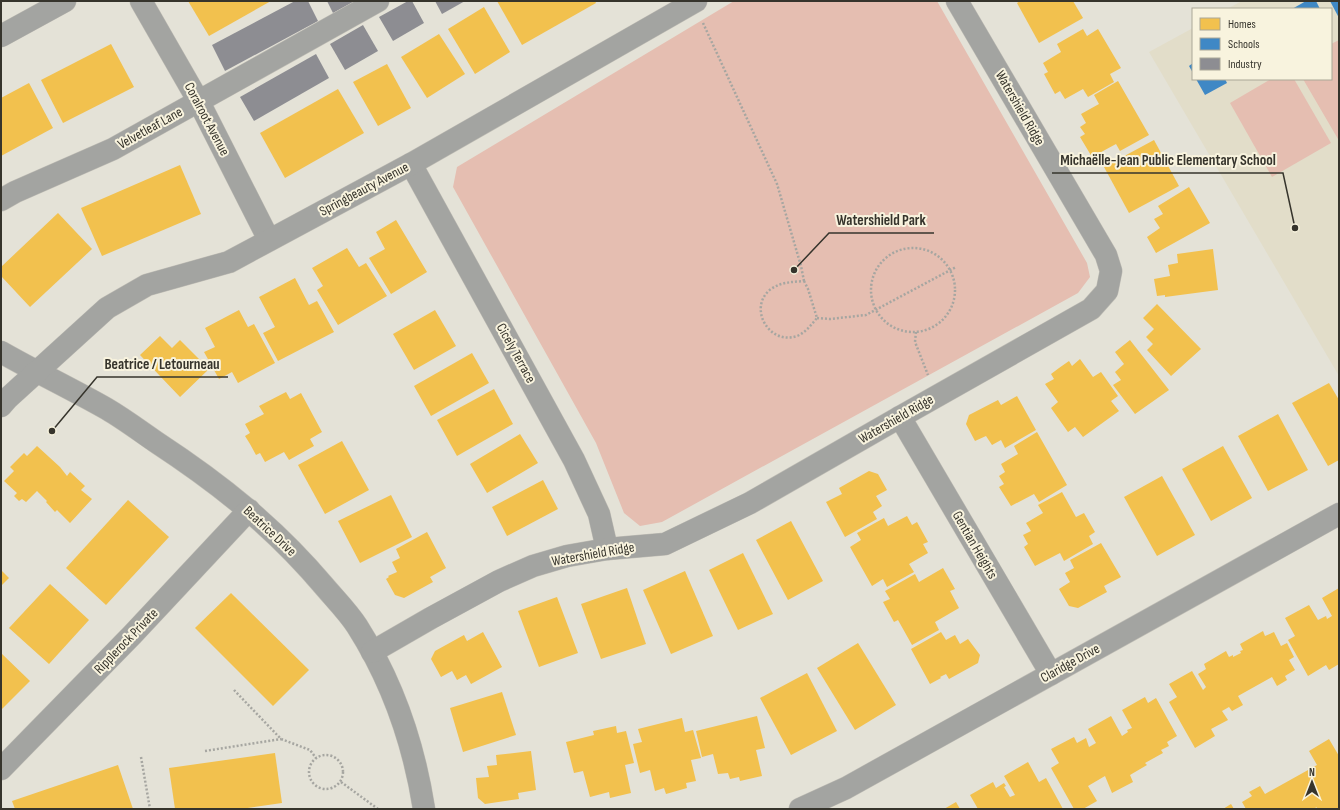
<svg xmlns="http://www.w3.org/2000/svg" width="1340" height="810" viewBox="0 0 1340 810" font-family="'Sofia Sans Condensed',sans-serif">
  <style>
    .built { fill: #e2ddc9 }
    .green { fill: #e5beb1 }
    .homes { fill: #f2c14e }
    .schools { fill: #3f88c5 }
    .industry { fill: #8d8d92 }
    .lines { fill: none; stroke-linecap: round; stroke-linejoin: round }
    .minor-casing { stroke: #c0beb6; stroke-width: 23 }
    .path { stroke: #a6a6a1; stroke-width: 2.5; stroke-dasharray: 2 2; stroke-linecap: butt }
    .minor { stroke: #a3a4a1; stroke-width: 22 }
    .labels { text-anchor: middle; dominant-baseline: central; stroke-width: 4; stroke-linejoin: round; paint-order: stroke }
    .street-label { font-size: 14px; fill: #36342c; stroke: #f8f3de }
    .leader { fill: none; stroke: #36342c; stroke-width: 1.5 }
    .callout-dot { fill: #36342c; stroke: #f8f3de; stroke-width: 1.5 }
    .callout-label { font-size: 15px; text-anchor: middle; font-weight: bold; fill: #36342c; stroke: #f8f3de; stroke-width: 4; stroke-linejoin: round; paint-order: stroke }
  </style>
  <rect width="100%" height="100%" fill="#e4e2d7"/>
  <!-- built -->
  <path class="built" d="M 1242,1 L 1339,1 L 1339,376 L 1149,52 L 1193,28 L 1193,79 L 1331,79 L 1331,9 L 1227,9 Z"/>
  <!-- green -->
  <g class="green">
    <path d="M 734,1 L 937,1 L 1087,263 L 1090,277 L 1078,293 L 662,522 L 640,526 L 624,513 L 596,443 L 453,187 L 457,167 Z"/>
    <path d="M 1339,40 L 1339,138 L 1338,139 L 1303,79 L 1331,79 L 1331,44 Z"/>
    <path d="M 1271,79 L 1294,79 L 1331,143 L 1272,177 L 1230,103 Z"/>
  </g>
  <!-- homes -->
  <g class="homes">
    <path d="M 188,1 L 271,1 L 209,36 Z"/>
    <path d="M 497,1 L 595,1 L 596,3 L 522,45 Z"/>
    <path d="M 1020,1 L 1073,1 L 1083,18 L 1039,43 L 1017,3 Z"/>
    <path d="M 484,7 L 510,52 L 475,74 L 448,29 Z"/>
    <path d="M 1083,29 L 1087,36 L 1098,29 L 1121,68 L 1110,74 L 1114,82 L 1088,97 L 1083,89 L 1065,99 L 1060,91 L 1055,94 L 1044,74 L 1048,72 L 1043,63 L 1061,52 L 1057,44 Z"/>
    <path d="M 439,34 L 465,74 L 427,98 L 401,57 Z"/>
    <path d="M 111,44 L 134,87 L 63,123 L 41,80 Z"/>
    <path d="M 387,64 L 411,108 L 378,126 L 353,82 Z"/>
    <path d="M 1118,81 L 1149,135 L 1120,151 L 1116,144 L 1092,157 L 1080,137 L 1085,134 L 1080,127 L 1086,123 L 1081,114 L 1099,104 L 1094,95 Z"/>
    <path d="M 29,83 L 53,128 L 1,156 L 1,98 Z"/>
    <path d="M 338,89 L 364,133 L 285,178 L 260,133 Z"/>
    <path d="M 1154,140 L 1179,186 L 1129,213 L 1104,167 Z"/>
    <path d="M 180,165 L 201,214 L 102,256 L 81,208 Z"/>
    <path d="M 1189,187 L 1210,223 L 1156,253 L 1147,237 L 1160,228 L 1154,219 L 1163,214 L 1158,206 Z"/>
    <path d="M 58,213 L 92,249 L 30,307 L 1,276 L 1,267 Z"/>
    <path d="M 396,220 L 427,272 L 391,294 L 369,258 L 385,249 L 376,232 Z"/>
    <path d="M 347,248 L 359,267 L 366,263 L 387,296 L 338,325 L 317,290 L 323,286 L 312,268 Z"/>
    <path d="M 1213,249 L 1218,290 L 1165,297 L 1165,295 L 1157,296 L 1154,279 L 1170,276 L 1168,265 L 1178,263 L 1177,254 Z"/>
    <path d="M 295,278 L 309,305 L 317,301 L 334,332 L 278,361 L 263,333 L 275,327 L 259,297 Z"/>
    <path d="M 1157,304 L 1201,349 L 1171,376 L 1147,350 L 1153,344 L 1146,337 L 1154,329 L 1143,318 Z"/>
    <path d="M 239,310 L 248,327 L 254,324 L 275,363 L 238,383 L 232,372 L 219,379 L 204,352 L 215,347 L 205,328 Z"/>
    <path d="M 435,310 L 456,346 L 414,370 L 393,334 Z"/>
    <path d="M 160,336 L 172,348 L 180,340 L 209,369 L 180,397 L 140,355 Z"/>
    <path d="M 1130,340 L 1169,390 L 1135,414 L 1113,385 L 1121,380 L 1115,372 L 1124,364 L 1115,352 Z"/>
    <path d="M 472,353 L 489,383 L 431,416 L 414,386 Z"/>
    <path d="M 1080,359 L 1093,377 L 1101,372 L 1118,396 L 1111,401 L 1119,411 L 1083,437 L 1075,427 L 1068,432 L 1051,408 L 1058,402 L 1045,384 L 1054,379 L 1051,374 L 1059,368 L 1069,361 L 1072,366 Z"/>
    <path d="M 1329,383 L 1339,400 L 1339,460 L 1328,466 L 1292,403 Z"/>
    <path d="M 494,389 L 513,424 L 457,456 L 437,420 Z"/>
    <path d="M 286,392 L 290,399 L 301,393 L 322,432 L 310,439 L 314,446 L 289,460 L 284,452 L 265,462 L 260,453 L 256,455 L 250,444 L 245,436 L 250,433 L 245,424 L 264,414 L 259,406 Z"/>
    <path d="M 1017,396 L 1036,430 L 1005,448 L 1001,440 L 992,445 L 986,436 L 975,441 L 966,424 L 969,415 L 998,400 L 1001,405 Z"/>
    <path d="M 1278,414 L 1308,470 L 1268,491 L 1238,436 Z"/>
    <path d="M 1037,432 L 1067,485 L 1039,502 L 1034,494 L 1011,506 L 999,487 L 1004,484 L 999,476 L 1005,472 L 1001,464 L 1018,454 L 1014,446 Z"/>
    <path d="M 520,434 L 538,463 L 487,493 L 470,464 Z"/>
    <path d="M 342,441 L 369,490 L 325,514 L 298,465 Z"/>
    <path d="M 37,446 L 60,467 L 67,476 L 70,472 L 85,486 L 81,490 L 92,499 L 70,523 L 57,510 L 55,512 L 46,502 L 47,501 L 37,491 L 26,502 L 22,499 L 19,501 L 14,496 L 17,493 L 4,481 L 14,471 L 10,467 L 24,453 L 27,456 Z"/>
    <path d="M 1223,446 L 1252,498 L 1211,521 L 1182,469 Z"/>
    <path d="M 869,471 L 878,474 L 887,490 L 876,496 L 882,506 L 873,512 L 877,519 L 845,537 L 826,502 L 842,494 L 839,488 Z"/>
    <path d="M 1162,476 L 1195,535 L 1157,556 L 1124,497 Z"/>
    <path d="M 543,480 L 558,509 L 507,536 L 492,507 Z"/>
    <path d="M 1062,492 L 1076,517 L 1084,513 L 1095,532 L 1089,536 L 1093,544 L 1064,561 L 1060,553 L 1035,566 L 1024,547 L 1028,544 L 1023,535 L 1031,531 L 1026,523 L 1043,513 L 1038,505 Z"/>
    <path d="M 391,495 L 412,537 L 360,563 L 338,521 Z"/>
    <path d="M 128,500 L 169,537 L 106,605 L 66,568 Z"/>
    <path d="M 907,516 L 912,525 L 917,522 L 928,542 L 923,544 L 928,553 L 909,564 L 914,572 L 887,587 L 883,579 L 872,586 L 850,547 L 861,540 L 857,533 L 884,518 L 888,526 Z"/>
    <path d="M 791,521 L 823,581 L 788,600 L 756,540 Z"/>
    <path d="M 427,532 L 446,568 L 430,577 L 433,582 L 404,598 L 395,595 L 386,579 L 389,577 L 388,576 L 397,572 L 392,562 L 400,558 L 396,549 Z"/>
    <path d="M 1101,543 L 1121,577 L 1104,586 L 1107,592 L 1078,608 L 1069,606 L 1059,589 L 1070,582 L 1065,573 L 1074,568 L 1070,560 Z"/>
    <path d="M 743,553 L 773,614 L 738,630 L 709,570 Z"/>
    <path d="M 943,568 L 955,589 L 950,591 L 959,608 L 935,622 L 939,630 L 912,645 L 898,620 L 894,622 L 883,602 L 890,599 L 885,591 L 915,574 L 919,582 Z"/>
    <path d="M 1,570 L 9,578 L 1,586 Z"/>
    <path d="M 685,571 L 713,636 L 671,654 L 643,590 Z"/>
    <path d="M 50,584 L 89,620 L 49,664 L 9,628 Z"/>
    <path d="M 627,588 L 646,644 L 601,659 L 581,604 Z"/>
    <path d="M 1339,588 L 1339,664 L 1329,670 L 1326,665 L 1308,676 L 1288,640 L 1295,636 L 1285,618 L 1309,605 L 1318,620 L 1326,616 L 1327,619 L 1332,616 L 1322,598 Z"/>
    <path d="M 231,593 L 309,670 L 273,706 L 195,628 Z"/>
    <path d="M 557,597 L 578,653 L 539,667 L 518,611 Z"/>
    <path d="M 1263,631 L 1265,636 L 1274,632 L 1281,646 L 1287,643 L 1294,657 L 1289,660 L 1295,670 L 1285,676 L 1287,680 L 1277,686 L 1272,677 L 1238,696 L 1243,705 L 1232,711 L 1229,707 L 1222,711 L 1228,720 L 1211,729 L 1215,736 L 1195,748 L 1169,702 L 1177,697 L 1169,684 L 1192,671 L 1203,690 L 1206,687 L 1198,674 L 1206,669 L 1204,664 L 1226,651 L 1229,657 L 1233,655 L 1233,657 L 1241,653 L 1240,651 L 1243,650 L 1240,644 Z"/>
    <path d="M 483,632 L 502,667 L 471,684 L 466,675 L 457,680 L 452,671 L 441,677 L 431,659 L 435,651 L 464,635 L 467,641 Z"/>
    <path d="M 941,632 L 946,640 L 955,635 L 960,644 L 968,639 L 980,655 L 978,663 L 949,679 L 946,674 L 940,677 L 941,678 L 930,684 L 911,649 Z"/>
    <path d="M 858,643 L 896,705 L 855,730 L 817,668 Z"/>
    <path d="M 1,653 L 30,681 L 1,710 Z"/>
    <path d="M 807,673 L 837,731 L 791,755 L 760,698 Z"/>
    <path d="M 502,692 L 516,735 L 463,752 L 450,708 Z"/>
    <path d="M 1145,697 L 1148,703 L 1156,698 L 1177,736 L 1167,742 L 1169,746 L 1161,750 L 1163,753 L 1145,763 L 1147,765 L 1130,775 L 1133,782 L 1112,793 L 1105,776 L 1088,786 L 1097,801 L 1083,809 L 1074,809 L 1051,768 L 1059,763 L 1051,749 L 1074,737 L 1077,743 L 1086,738 L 1089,747 L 1096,743 L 1088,729 L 1111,716 L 1122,736 L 1128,732 L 1127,730 L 1132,728 L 1122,710 Z"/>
    <path d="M 757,716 L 765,748 L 756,750 L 762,776 L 740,781 L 739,777 L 730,779 L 728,773 L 718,774 L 713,754 L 702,757 L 696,731 Z"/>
    <path d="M 682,718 L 685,732 L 693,730 L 701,758 L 691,760 L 696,781 L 686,783 L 687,788 L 666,794 L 664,788 L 655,791 L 650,770 L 640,773 L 633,744 L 642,742 L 638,729 Z"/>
    <path d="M 616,726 L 617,733 L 626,731 L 634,763 L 625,765 L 631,793 L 610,798 L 609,792 L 590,797 L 583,771 L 574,773 L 566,742 L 594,735 L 593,731 Z"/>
    <path d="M 1329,739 L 1339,756 L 1339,809 L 1318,809 L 1316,807 L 1315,809 L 1246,809 L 1242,802 L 1252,796 L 1249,792 L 1260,786 L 1265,794 L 1317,765 L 1309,751 Z"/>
    <path d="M 531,751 L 536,790 L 518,793 L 519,799 L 485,804 L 478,798 L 476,778 L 489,777 L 487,766 L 497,765 L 496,755 Z"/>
    <path d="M 275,753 L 282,803 L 241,809 L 175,809 L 169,768 Z"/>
    <path d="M 1028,762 L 1039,782 L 1046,778 L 1063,809 L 978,809 L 970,795 L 993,782 L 996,788 L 1004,783 L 1006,786 L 1004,787 L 1010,797 L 1015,795 L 1004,776 Z"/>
    <path d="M 118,765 L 133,809 L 15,809 L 12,801 Z"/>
    <path d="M 956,802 L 960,809 L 944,809 Z"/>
    <path d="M 1231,804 L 1234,809 L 1223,809 Z"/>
  </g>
  <!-- schools -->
  <g class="schools">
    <path d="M 1306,1 L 1316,1 L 1320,9 L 1292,9 Z"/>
    <path d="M 1330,1 L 1339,1 L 1339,18 Z"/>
    <path d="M 1193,63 L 1193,73 L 1189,66 Z"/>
    <path d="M 1196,79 L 1225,79 L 1227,83 L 1205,95 Z"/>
  </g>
  <!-- industry -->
  <g class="industry">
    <path d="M 295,1 L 308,1 L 318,21 L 225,71 L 212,45 Z"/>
    <path d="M 327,1 L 355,1 L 333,13 Z"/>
    <path d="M 408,1 L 412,1 L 424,23 L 393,41 L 379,17 Z"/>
    <path d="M 435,1 L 465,1 L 442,14 Z"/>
    <path d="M 363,25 L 378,51 L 345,70 L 330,44 Z"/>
    <path d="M 316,54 L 329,78 L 254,121 L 240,97 Z"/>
  </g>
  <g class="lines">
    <!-- minor casing -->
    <g class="minor-casing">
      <g id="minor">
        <path d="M 141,1 L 199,102 L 269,240"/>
        <path d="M 1,36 L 65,1"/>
        <path d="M 411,164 L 574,460 L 599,514 L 607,549"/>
        <path d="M 1,200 L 15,192 L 113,149 L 378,1"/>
        <path d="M 1,352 C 36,372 72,389 107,409 C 124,419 140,431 156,442 C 220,484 274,527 324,586 C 335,599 348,612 357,626 C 392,681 414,745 424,809"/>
        <path d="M 1,406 L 8,398 L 107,308 L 147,285 L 229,262 L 411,164 L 696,1"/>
        <path d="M 900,417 L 1051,674"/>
        <path d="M 372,652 L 431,618 L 499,581 L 533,566 L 567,556 L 607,549 L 665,544 L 750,503 L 900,417 L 1091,309 L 1107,291 L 1111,271 L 1106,255 L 957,1"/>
        <path d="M 1,769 L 132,635 L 249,510"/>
        <path d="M 800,809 L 846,788 L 1339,514"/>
      </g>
    </g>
    <!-- path -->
    <g class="path">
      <path d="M 703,23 L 777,184 L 801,266 L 804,281"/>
      <circle cx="913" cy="290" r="42"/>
      <path d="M 804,281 L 808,289 L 817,318 C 811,325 805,333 797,336 C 769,346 747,307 771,289 C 781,282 792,282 804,281 Z"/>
      <path d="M 817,318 L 830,319 L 866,315 L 956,267"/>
      <path d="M 916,332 L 915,342 L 928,375"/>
      <path d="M 234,690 L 281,739 L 310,750 L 316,758"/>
      <path d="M 205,751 L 281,739"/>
      <circle cx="326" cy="772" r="17"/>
      <path d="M 141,757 L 150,809"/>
      <path d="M 341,782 L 378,809"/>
    </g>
    <!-- minor -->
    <use href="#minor" class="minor"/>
  </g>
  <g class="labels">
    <!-- street labels -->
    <g class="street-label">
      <text transform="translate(1020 108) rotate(60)">Watershield Ridge</text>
      <text transform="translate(207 119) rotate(62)">Coralroot Avenue</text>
      <text transform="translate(150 128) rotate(-29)">Velvetleaf Lane</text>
      <text transform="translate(364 189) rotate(-28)">Springbeauty Avenue</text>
      <text transform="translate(516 353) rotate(61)">Cicely Terrace</text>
      <text transform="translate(896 419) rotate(-30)">Watershield Ridge</text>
      <text transform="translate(270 531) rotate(43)">Beatrice Drive</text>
      <text transform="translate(975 545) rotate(60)">Gentian Heights</text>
      <text transform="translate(593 554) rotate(-10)">Watershield Ridge</text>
      <text transform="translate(126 641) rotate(-46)">Ripplerock Private</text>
      <text transform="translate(1070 663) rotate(-29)">Claridge Drive</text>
    </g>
  </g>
  <!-- callouts -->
  <path class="leader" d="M1295 228L1283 173H1052M794 270L829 233H934M52 431L97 377H228"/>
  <g class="callout-dot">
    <circle cx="1295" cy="228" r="4"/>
    <circle cx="794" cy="270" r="4"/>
    <circle cx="52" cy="431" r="4"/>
  </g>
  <g class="callout-label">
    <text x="1168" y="165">Michaëlle-Jean Public Elementary School</text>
    <text x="881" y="225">Watershield Park</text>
    <text x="162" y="369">Beatrice / Letourneau</text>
  </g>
  <!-- border -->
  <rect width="1340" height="810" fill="none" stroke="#36342c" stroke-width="4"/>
  <!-- legend -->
  <rect x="1192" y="8" width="140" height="72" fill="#f8f3de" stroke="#aaa797"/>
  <rect x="1200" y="18" width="20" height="12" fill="#f2c14e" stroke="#aaa797"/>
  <text x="1228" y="28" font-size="12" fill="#36342c">Homes</text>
  <rect x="1200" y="38" width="20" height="12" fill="#3f88c5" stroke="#aaa797"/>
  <text x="1228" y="48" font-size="12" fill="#36342c">Schools</text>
  <rect x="1200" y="58" width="20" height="12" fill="#8d8d92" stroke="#aaa797"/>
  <text x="1228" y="68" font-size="12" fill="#36342c">Industry</text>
  <!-- north arrow -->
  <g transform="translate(1312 782)" stroke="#f8f3de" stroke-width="3" paint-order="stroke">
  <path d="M0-3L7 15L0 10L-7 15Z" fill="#36342c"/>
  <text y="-6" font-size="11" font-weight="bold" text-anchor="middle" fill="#36342c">N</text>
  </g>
</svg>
